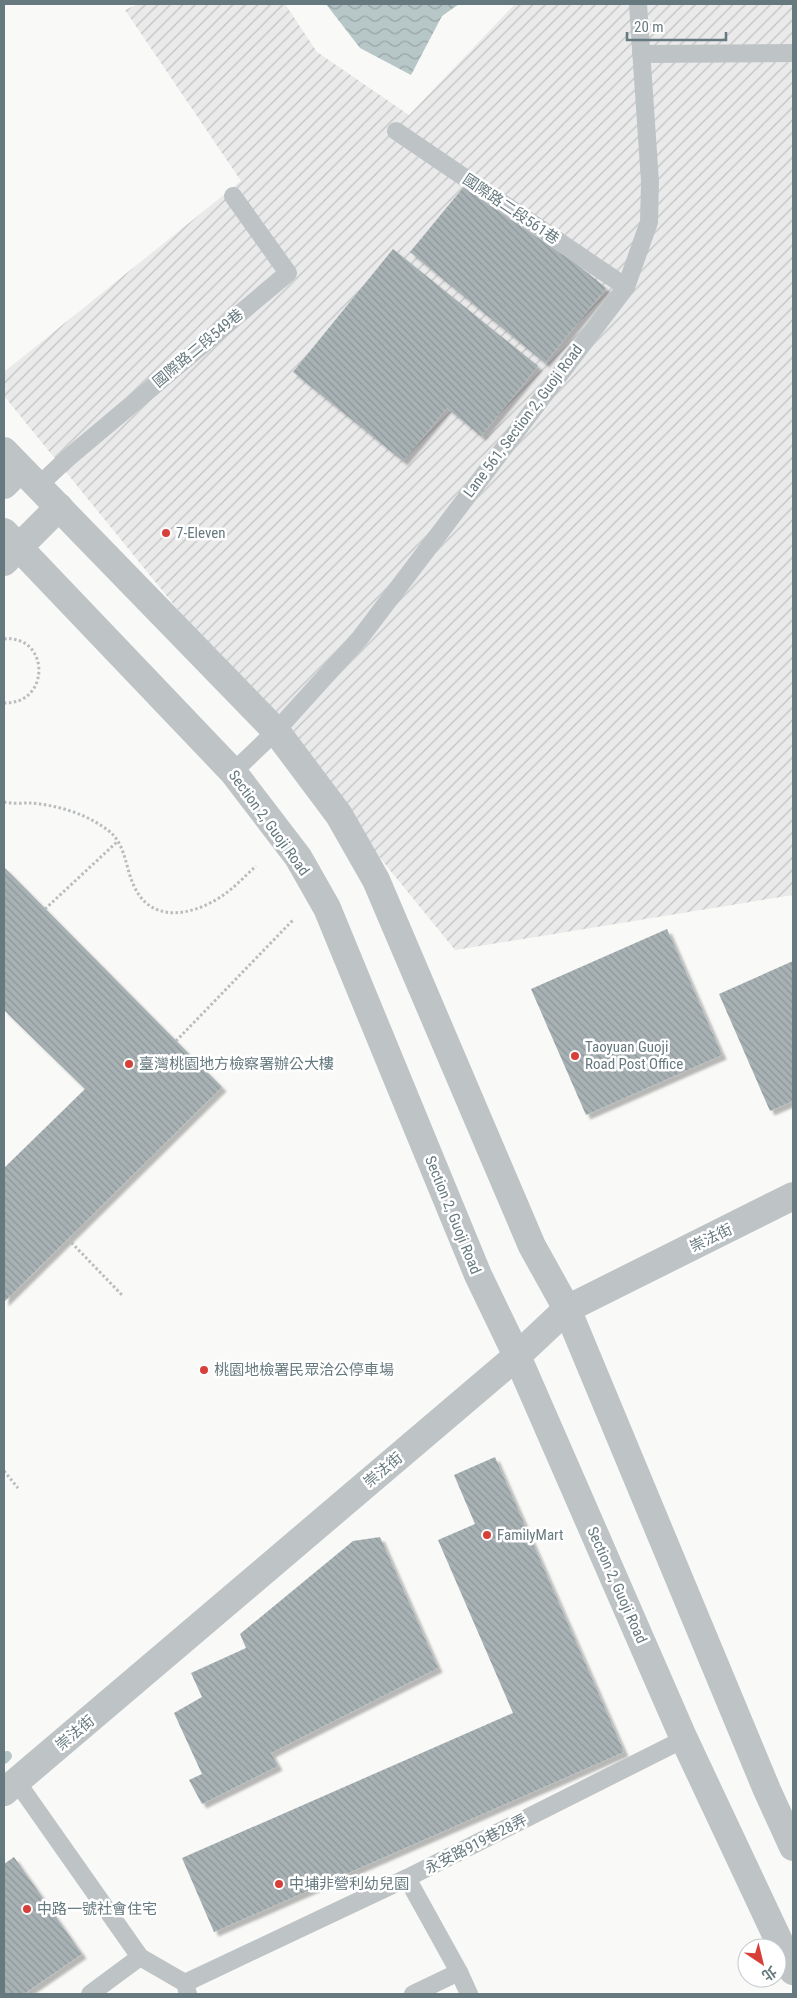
<svg xmlns="http://www.w3.org/2000/svg" width="797" height="1998" viewBox="0 0 797 1998" font-family="'Roboto Condensed','Noto Sans TC',sans-serif">
  <style>
    .industrial { fill: url(#industrial-furrows) }
    .water { fill: url(#water-waves) }
    .lines { fill: none; stroke-linecap: round; stroke-linejoin: round }
    .stream { stroke: #b7c6c7; stroke-width: 10 }
    .building { fill: url(#building-back-hatch); filter: url(#shadow) }
    .path { stroke: #b9bdbf; stroke-width: 3; stroke-dasharray: 2.5 2.5; stroke-linecap: butt }
    .service { stroke: #bec4c6; stroke-width: 18 }
    .minor { stroke: #bec4c6; stroke-width: 28 }
    .tertiary { stroke: #bec4c6; stroke-width: 28 }
    .poi-dot { fill: #d64039; stroke: #fff; stroke-width: 2 }
    .labels { text-anchor: middle; dominant-baseline: central; stroke-width: 5; stroke-linejoin: round; paint-order: stroke }
    .street-label { font-size: 15px; fill: #66797f; stroke: #fff }
    .poi-label { font-size: 15px; fill: #66797f; stroke: #fff; text-anchor: start }
  </style>
  <defs>
    <pattern id="industrial-furrows" width="10" height="10" patternUnits="userSpaceOnUse" patternTransform="scale(1.25)"><rect width="10" height="10" fill="#eaeaea"/><path d="M-1 1l2-2M0 10L10 0M9 11l2-2" fill="none" stroke="#c1c2c3"/></pattern>
    <pattern id="water-waves" width="16" height="10" patternUnits="userSpaceOnUse" patternTransform="scale(1.25)"><rect width="16" height="10" fill="#b7c6c7"/><path d="M0 5q4-4 8 0t8 0" fill="none" stroke="#99a6a7"/></pattern>
    <pattern id="building-back-hatch" width="6" height="6" patternUnits="userSpaceOnUse" patternTransform="scale(1.25)"><rect width="6" height="6" fill="#a8b2b5"/><path d="M-1 5l2 2M0 0l6 6M5-1l2 2" fill="none" stroke="#8d9698"/></pattern>
    <filter id="shadow"><feDropShadow dx="4.5" dy="4.5" stdDeviation="1" flood-color="#0004"/></filter>
  </defs>
  <rect width="100%" height="100%" fill="#f9f9f7"/>
  <!-- industrial -->
  <path class="industrial" d="M 138,4 L 285,4 L 317,52 L 409,115 L 515,4 L 793,4 L 793,895 L 455,950 L 4,396 L 4,372 L 241,181 L 125,10 Z"/>
  <!-- water -->
  <path class="water" d="M 326,4 L 459,4 L 442,16 L 411,75 L 360,48 Z"/>
  <g class="lines">
    <!-- stream -->
    <path class="stream" d="M 4,1759 L 7,1756"/>
  </g>
  <!-- building -->
  <g class="building">
    <path d="M 471,178 L 606,288 L 545,363 L 410,252 Z"/>
    <path d="M 393,249 L 538,366 L 481,436 L 447,408 L 403,461 L 293,372 Z"/>
    <path d="M 4,867 L 222,1087 L 4,1302 L 4,1168 L 85,1089 L 4,1010 Z"/>
    <path d="M 667,929 L 722,1055 L 586,1115 L 531,989 Z"/>
    <path d="M 793,961 L 793,1101 L 770,1111 L 719,994 Z"/>
    <path d="M 495,1457 L 624,1752 L 214,1932 L 182,1858 L 513,1713 L 438,1540 L 475,1524 L 454,1475 Z"/>
    <path d="M 380,1537 L 438,1668 L 271,1753 L 278,1766 L 202,1804 L 189,1780 L 202,1774 L 174,1713 L 202,1697 L 191,1673 L 246,1648 L 240,1634 L 353,1541 Z"/>
    <path d="M 14,1857 L 82,1954 L 24,1994 L 4,1994 L 4,1864 Z"/>
  </g>
  <g class="lines">
    <!-- path -->
    <g class="path">
      <path d="M 4,639 C 49,634 52,704 4,703"/>
      <path d="M 4,802 C 12,804 22,803 30,803 C 58,805 87,814 109,831 C 126,845 125,867 134,886 C 151,924 192,916 222,896 C 234,888 245,876 256,866"/>
      <path d="M 45,909 L 118,841"/>
      <path d="M 176,1041 L 293,920"/>
      <path d="M 68,1239 L 122,1295"/>
      <path d="M 4,1471 L 18,1488"/>
    </g>
    <!-- service -->
    <g class="service">
      <path d="M 641,54 L 793,53"/>
      <path d="M 396,131 L 626,287"/>
      <path d="M 38,486 L 68,458 L 288,273 L 233,196"/>
      <path d="M 233,772 L 276,731 L 360,638 L 626,287 L 649,222 L 650,182 L 638,4"/>
      <path d="M 17,1782 L 140,1957 L 185,1983 L 188,1994"/>
      <path d="M 407,1878 L 459,1972 L 469,1994"/>
      <path d="M 185,1983 L 407,1878 L 684,1739"/>
      <path d="M 90,1994 L 140,1957"/>
      <path d="M 413,1994 L 459,1972"/>
    </g>
    <!-- minor -->
    <path class="minor" d="M 4,1792 L 517,1356 L 567,1309 L 793,1196"/>
    <!-- tertiary -->
    <g class="tertiary">
      <path d="M 4,451 L 276,731 L 339,815 L 376,880 L 532,1246 L 567,1309 L 767,1790 L 793,1847"/>
      <path d="M 4,485 L 20,469"/>
      <path d="M 4,532 L 233,772 L 298,857 L 327,908 L 478,1275 L 517,1356 L 684,1739 L 793,1971"/>
      <path d="M 4,562 L 59,507"/>
    </g>
  </g>
  <!-- markers -->
  <g class="poi-dot">
    <circle cx="166" cy="533" r="5"/>
    <circle cx="575" cy="1056" r="5"/>
    <circle cx="129" cy="1064" r="5"/>
    <circle cx="204" cy="1370" r="5"/>
    <circle cx="487" cy="1535" r="5"/>
    <circle cx="279" cy="1884" r="5"/>
    <circle cx="27" cy="1909" r="5"/>
  </g>
  <g class="labels">
    <!-- street labels -->
    <g class="street-label">
      <text transform="translate(511 209) rotate(34)">國際路二段561巷</text>
      <text transform="translate(198 348) rotate(-40)">國際路二段549巷</text>
      <text transform="translate(523 421) rotate(-53)">Lane 561, Section 2, Guoji Road</text>
      <text transform="translate(269 823) rotate(54)">Section 2, Guoji Road</text>
      <text transform="translate(453 1215) rotate(68)">Section 2, Guoji Road</text>
      <text transform="translate(711 1238) rotate(-26)">崇法街</text>
      <text transform="translate(383 1470) rotate(-40)">崇法街</text>
      <text transform="translate(617 1585) rotate(66)">Section 2, Guoji Road</text>
      <text transform="translate(75 1733) rotate(-40)">崇法街</text>
      <text transform="translate(476 1844) rotate(-27)">永安路919巷28弄</text>
    </g>
    <!-- poi labels -->
    <g class="poi-label">
      <text x="176" y="533">7-Eleven</text>
      <text x="585" y="1047">Taoyuan Guoji<tspan x="585" dy="17">Road Post Office</tspan></text>
      <text x="139" y="1064">臺灣桃園地方檢察署辦公大樓</text>
      <text x="214" y="1370">桃園地檢署民眾洽公停車場</text>
      <text x="497" y="1535">FamilyMart</text>
      <text x="289" y="1884">中埔非營利幼兒園</text>
      <text x="37" y="1909">中路一號社會住宅</text>
    </g>
  </g>
  <!-- border -->
  <rect width="797" height="1998" fill="none" stroke="#66797f" stroke-width="10"/>
  <!-- north arrow -->
  <g transform="translate(762 1963) rotate(145)"><circle r="24" fill="#ffffff" stroke="#c2c9cc"/>
  <path d="M0-4L9 19L0 12L-9 19Z" fill="#d64039"/>
  <text y="-8" font-size="14" font-weight="bold" text-anchor="middle" fill="#66797f">北</text>
  </g>
  <!-- scale -->
  <path d="M627 32v8h99v-8" fill="none" stroke="#66797f" stroke-width="2.5"/>
  <text x="634" y="32" font-size="15" fill="#66797f" stroke="#ffffff" stroke-width="4" paint-order="stroke">20 m</text>
</svg>
